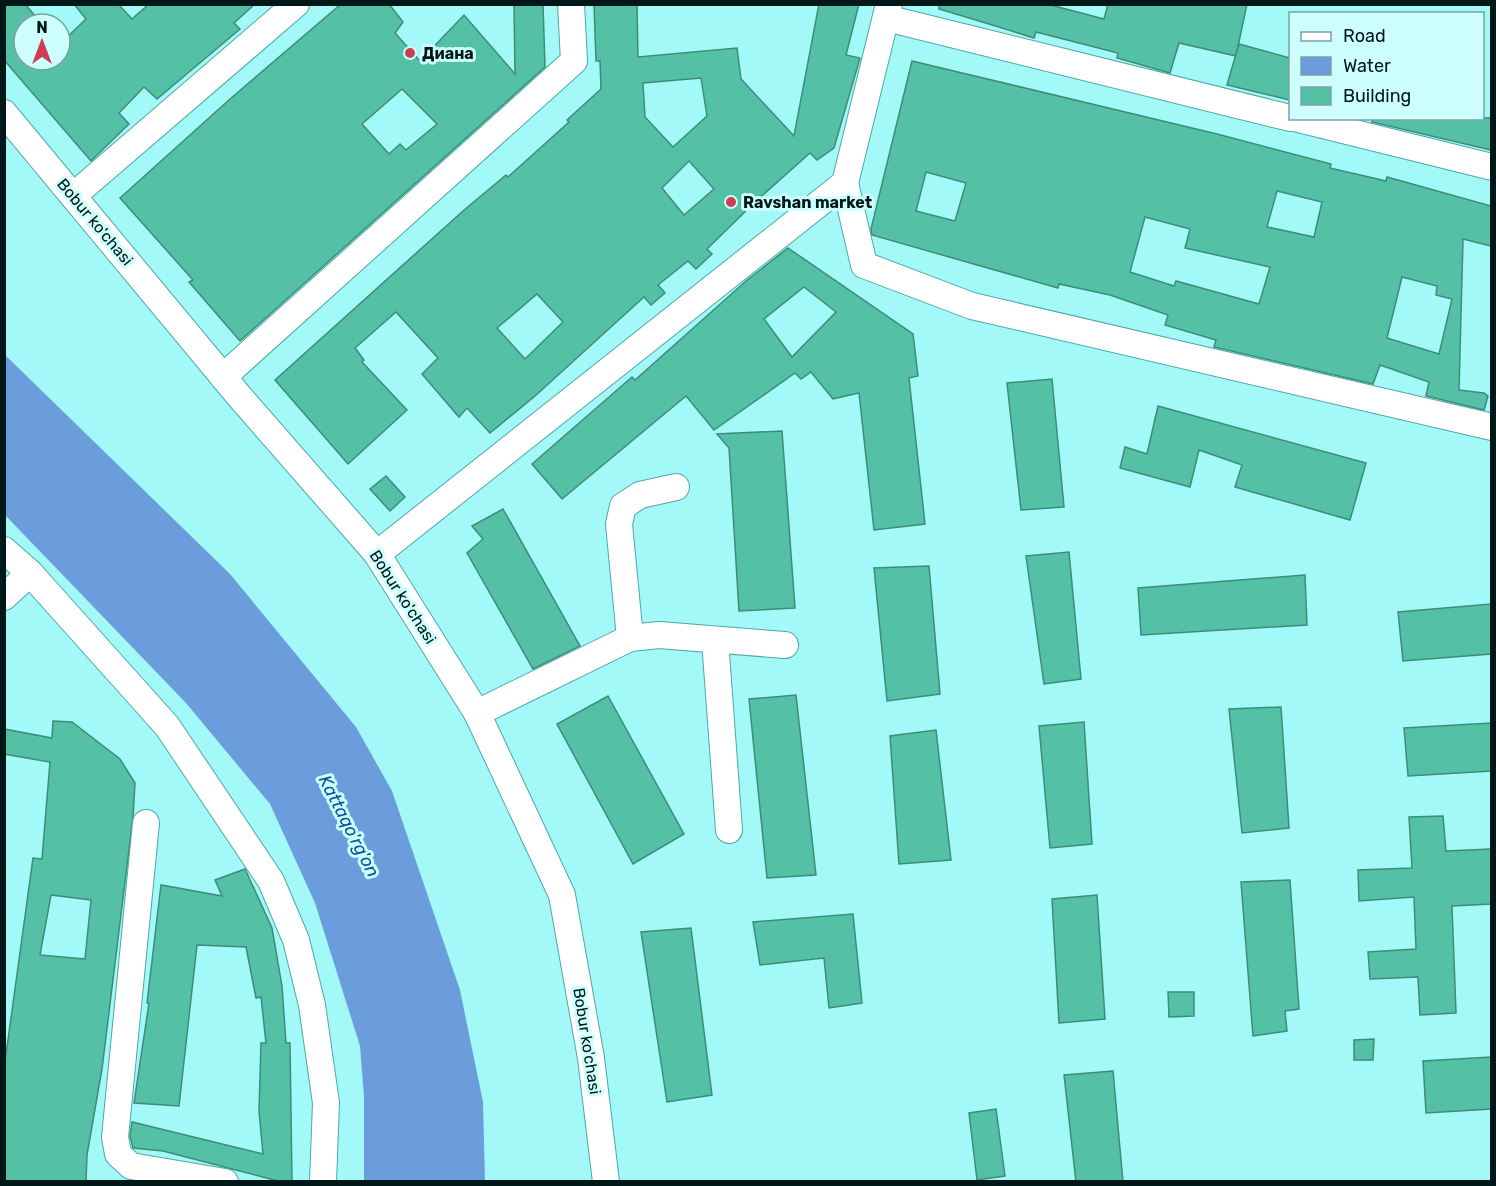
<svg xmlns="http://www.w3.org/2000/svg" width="1496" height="1186" viewBox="0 0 1496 1186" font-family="Rubik,sans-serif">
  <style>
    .water { fill: #6b9cdb }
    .building { fill: #54c1a7; stroke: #3d8c79; stroke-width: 1.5; fill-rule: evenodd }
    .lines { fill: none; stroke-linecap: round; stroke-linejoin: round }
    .minor-casing { stroke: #50a7a7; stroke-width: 28 }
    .minor { stroke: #fff; stroke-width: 26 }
    .poi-dot { fill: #cd3d56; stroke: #cdfffe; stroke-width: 2 }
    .labels { text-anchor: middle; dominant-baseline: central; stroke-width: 6; stroke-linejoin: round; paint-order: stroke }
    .poi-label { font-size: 16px; font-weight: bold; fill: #001717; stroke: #cdfffe; text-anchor: start }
    .street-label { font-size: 16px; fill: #001717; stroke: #cdfffe }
    .water-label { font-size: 18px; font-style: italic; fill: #0b519c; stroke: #cdfffe }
  </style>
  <rect width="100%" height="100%" fill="#a2f9f8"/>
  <!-- water -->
  <path class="water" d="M 4,354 L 230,574 L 356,727 L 392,791 L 460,990 L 483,1102 L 485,1181 L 364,1181 L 364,1097 L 360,1046 L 315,903 L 270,804 L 186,703 L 5,515 Z"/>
  <!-- building -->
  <g class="building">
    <path d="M 4,4 L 25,4 L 42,24 L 24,24 L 24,60 L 60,60 L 60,44 L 86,19 L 74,4 L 118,4 L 132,19 L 149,4 L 255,4 L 234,23 L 240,29 L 157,99 L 144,87 L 119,113 L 129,124 L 91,161 L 4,60 Z"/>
    <path d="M 341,4 L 389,4 L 403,22 L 395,33 L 420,61 L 464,15 L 515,74 L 514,4 L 543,4 L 545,67 L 240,341 L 189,282 L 193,280 L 120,198 L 230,99 ZM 402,89 L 437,124 L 406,150 L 400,144 L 389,154 L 362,124 Z"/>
    <path d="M 594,4 L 637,4 L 638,57 L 737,48 L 741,79 L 794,136 L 819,4 L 859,4 L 846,55 L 860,58 L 834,148 L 817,160 L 810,153 L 756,201 L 707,249 L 712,254 L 696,269 L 688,261 L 658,285 L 665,293 L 651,305 L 644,297 L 535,396 L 490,433 L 467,408 L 459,417 L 422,374 L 438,358 L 396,312 L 355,348 L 364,360 L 362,362 L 407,410 L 348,464 L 275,380 L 463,211 L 506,175 L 508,177 L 569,122 L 567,120 L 601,89 L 600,61 L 596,61 ZM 701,78 L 707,116 L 673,147 L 645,117 L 643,83 ZM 689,161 L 714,189 L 684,215 L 662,188 ZM 537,294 L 563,322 L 525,359 L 497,328 Z"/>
    <path d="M 939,4 L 1047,4 L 1104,19 L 1108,4 L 1247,4 L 1236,56 L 1179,43 L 1170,73 L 1117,58 L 1118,53 L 1036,32 L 1034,38 L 989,24 L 939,9 Z"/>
    <path d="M 1239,44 L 1290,58 L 1290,100 L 1227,85 Z"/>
    <path d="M 912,61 L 1217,134 L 1331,164 L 1330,168 L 1386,181 L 1387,177 L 1491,206 L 1491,246 L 1463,239 L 1459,390 L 1484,393 L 1488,396 L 1484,410 L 1426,396 L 1429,382 L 1380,365 L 1373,384 L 1214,347 L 1216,340 L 1165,325 L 1168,315 L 1110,295 L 1059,284 L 1058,288 L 872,235 L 871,229 ZM 926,172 L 966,183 L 955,221 L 916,211 ZM 1277,191 L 1322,202 L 1314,237 L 1267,227 ZM 1145,217 L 1190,229 L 1185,248 L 1270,267 L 1259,304 L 1176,281 L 1174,286 L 1130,272 ZM 1402,277 L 1437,286 L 1436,295 L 1452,299 L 1439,354 L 1387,338 Z"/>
    <path d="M 1373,118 L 1491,118 L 1491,150 L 1372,122 Z"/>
    <path d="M 788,248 L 913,334 L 918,376 L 909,378 L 925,524 L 874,530 L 859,393 L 833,399 L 811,372 L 801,379 L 795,373 L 714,430 L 686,396 L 562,499 L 532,464 L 632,377 L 635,380 L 746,281 ZM 804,287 L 836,312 L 792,357 L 764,319 Z"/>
    <path d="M 1052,379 L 1064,507 L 1021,510 L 1007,383 Z"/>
    <path d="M 1158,406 L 1366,463 L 1350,520 L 1235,487 L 1242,465 L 1199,450 L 1190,487 L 1120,468 L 1125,447 L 1147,454 Z"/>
    <path d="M 782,431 L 795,608 L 739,611 L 729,448 L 717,434 Z"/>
    <path d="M 386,476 L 405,497 L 390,511 L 370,489 Z"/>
    <path d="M 503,509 L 580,646 L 533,669 L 467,553 L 483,539 L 472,526 Z"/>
    <path d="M 1069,552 L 1081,679 L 1044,684 L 1026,556 Z"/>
    <path d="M 929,566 L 940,694 L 887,701 L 874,568 Z"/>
    <path d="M 1305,575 L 1307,625 L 1141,635 L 1138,588 Z"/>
    <path d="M 1491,604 L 1491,654 L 1403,661 L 1398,612 Z"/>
    <path d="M 796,695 L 816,875 L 767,878 L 749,699 Z"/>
    <path d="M 608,696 L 684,834 L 633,864 L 557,724 Z"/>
    <path d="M 1281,707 L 1289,828 L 1242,833 L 1229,709 Z"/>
    <path d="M 53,721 L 72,722 L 120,759 L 135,783 L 133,817 L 102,1069 L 87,1155 L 86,1182 L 4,1182 L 4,1069 L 33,858 L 42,859 L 50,762 L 4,754 L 4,729 L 52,738 ZM 51,895 L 91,900 L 85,959 L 40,955 Z"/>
    <path d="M 1084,722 L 1092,844 L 1050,848 L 1039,726 Z"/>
    <path d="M 1491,723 L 1491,771 L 1408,776 L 1404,728 Z"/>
    <path d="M 936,730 L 951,860 L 899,864 L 890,736 Z"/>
    <path d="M 1443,816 L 1446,851 L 1491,849 L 1491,904 L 1452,906 L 1456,1013 L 1420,1015 L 1418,977 L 1370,979 L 1368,952 L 1416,949 L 1414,897 L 1359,901 L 1358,870 L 1412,868 L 1409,817 Z"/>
    <path d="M 245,869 L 272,928 L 282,986 L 286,1043 L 290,1043 L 292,1182 L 282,1182 L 163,1151 L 133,1148 L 130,1136 L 132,1122 L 263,1154 L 259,1111 L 261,1043 L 266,1043 L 261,997 L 256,998 L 246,947 L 197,945 L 179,1106 L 134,1103 L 149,1003 L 147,1003 L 161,885 L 222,896 L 215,880 Z"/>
    <path d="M 1290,880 L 1299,1009 L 1285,1011 L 1287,1031 L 1253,1036 L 1241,882 Z"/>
    <path d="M 1097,895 L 1105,1019 L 1059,1023 L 1052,899 Z"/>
    <path d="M 853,914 L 862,1003 L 829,1008 L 824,958 L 760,965 L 753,922 Z"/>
    <path d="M 691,928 L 712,1095 L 667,1102 L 641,932 Z"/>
    <path d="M 1168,992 L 1194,992 L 1194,1016 L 1169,1017 Z"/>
    <path d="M 1374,1039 L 1373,1060 L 1354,1060 L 1354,1040 Z"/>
    <path d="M 1491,1057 L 1491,1109 L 1426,1113 L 1423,1061 Z"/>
    <path d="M 1113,1071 L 1123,1182 L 1076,1182 L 1064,1075 Z"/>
    <path d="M 996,1109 L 1005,1176 L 977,1180 L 969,1113 Z"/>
  </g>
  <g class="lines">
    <!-- minor casing -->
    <g class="minor-casing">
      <g id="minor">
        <path d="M 886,18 L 1290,118"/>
        <path d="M 4,113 L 239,396 L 377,554 L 477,713 L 562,895 L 591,1058 L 606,1182"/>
        <path d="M 1294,118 L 1492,167"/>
        <path d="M 845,183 L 864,265 L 972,306 L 1492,427"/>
        <path d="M 73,196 L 296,4"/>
        <path d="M 223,377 L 574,61 L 571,4"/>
        <path d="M 4,550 L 30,573 L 167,726 L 271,881 L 296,940 L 312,1005 L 326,1103 L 323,1182"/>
        <path d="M 377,554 L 845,183 L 889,4"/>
        <path d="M 4,597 L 30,573"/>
        <path d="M 630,638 L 619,524 L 623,506 L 640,495 L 676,487"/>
        <path d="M 715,640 L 729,830"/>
        <path d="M 477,713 L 630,638 L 659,635 L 785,645"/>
        <path d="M 146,823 L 115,1137 L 118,1154 L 131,1166 L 225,1182"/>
      </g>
    </g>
    <!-- minor -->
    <use href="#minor" class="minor"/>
  </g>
  <!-- markers -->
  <g class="poi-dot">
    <circle cx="410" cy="53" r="6"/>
    <circle cx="731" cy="202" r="6"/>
  </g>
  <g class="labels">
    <!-- poi labels -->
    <g class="poi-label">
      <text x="422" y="53">Диана</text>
      <text x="743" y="202">Ravshan market</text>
    </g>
    <!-- street labels -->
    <g class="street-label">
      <text transform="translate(95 222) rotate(50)">Bobur ko'chasi</text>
      <text transform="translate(403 597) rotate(57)">Bobur ko'chasi</text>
      <text transform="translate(587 1041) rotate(81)">Bobur ko'chasi</text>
    </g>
    <!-- water labels -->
    <g class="water-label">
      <text transform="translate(349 826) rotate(63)">Kattaqo'rg'on</text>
    </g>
  </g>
  <!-- border -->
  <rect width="1496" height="1186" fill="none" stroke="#001717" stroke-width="12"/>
  <!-- legend -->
  <rect x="1289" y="12" width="195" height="108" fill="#cdfffe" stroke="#7ba2a2" stroke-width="1.5"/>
  <rect x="1301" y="32" width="30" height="9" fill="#ffffff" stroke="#7ba2a2" stroke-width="1.5"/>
  <text x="1343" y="42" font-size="18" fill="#001717">Road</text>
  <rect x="1301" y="57" width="30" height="18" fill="#6b9cdb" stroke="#7ba2a2" stroke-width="1.5"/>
  <text x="1343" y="72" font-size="18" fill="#001717">Water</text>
  <rect x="1301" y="87" width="30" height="18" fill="#54c1a7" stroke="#7ba2a2" stroke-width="1.5"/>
  <text x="1343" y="102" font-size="18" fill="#001717">Building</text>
  <!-- north arrow -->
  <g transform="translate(42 42)"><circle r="28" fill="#cdfffe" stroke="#7ba2a2" stroke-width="1.5"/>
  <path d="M0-4.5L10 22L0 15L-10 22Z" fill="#cd3d56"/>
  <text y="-9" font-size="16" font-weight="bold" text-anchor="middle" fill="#001717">N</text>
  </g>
</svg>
